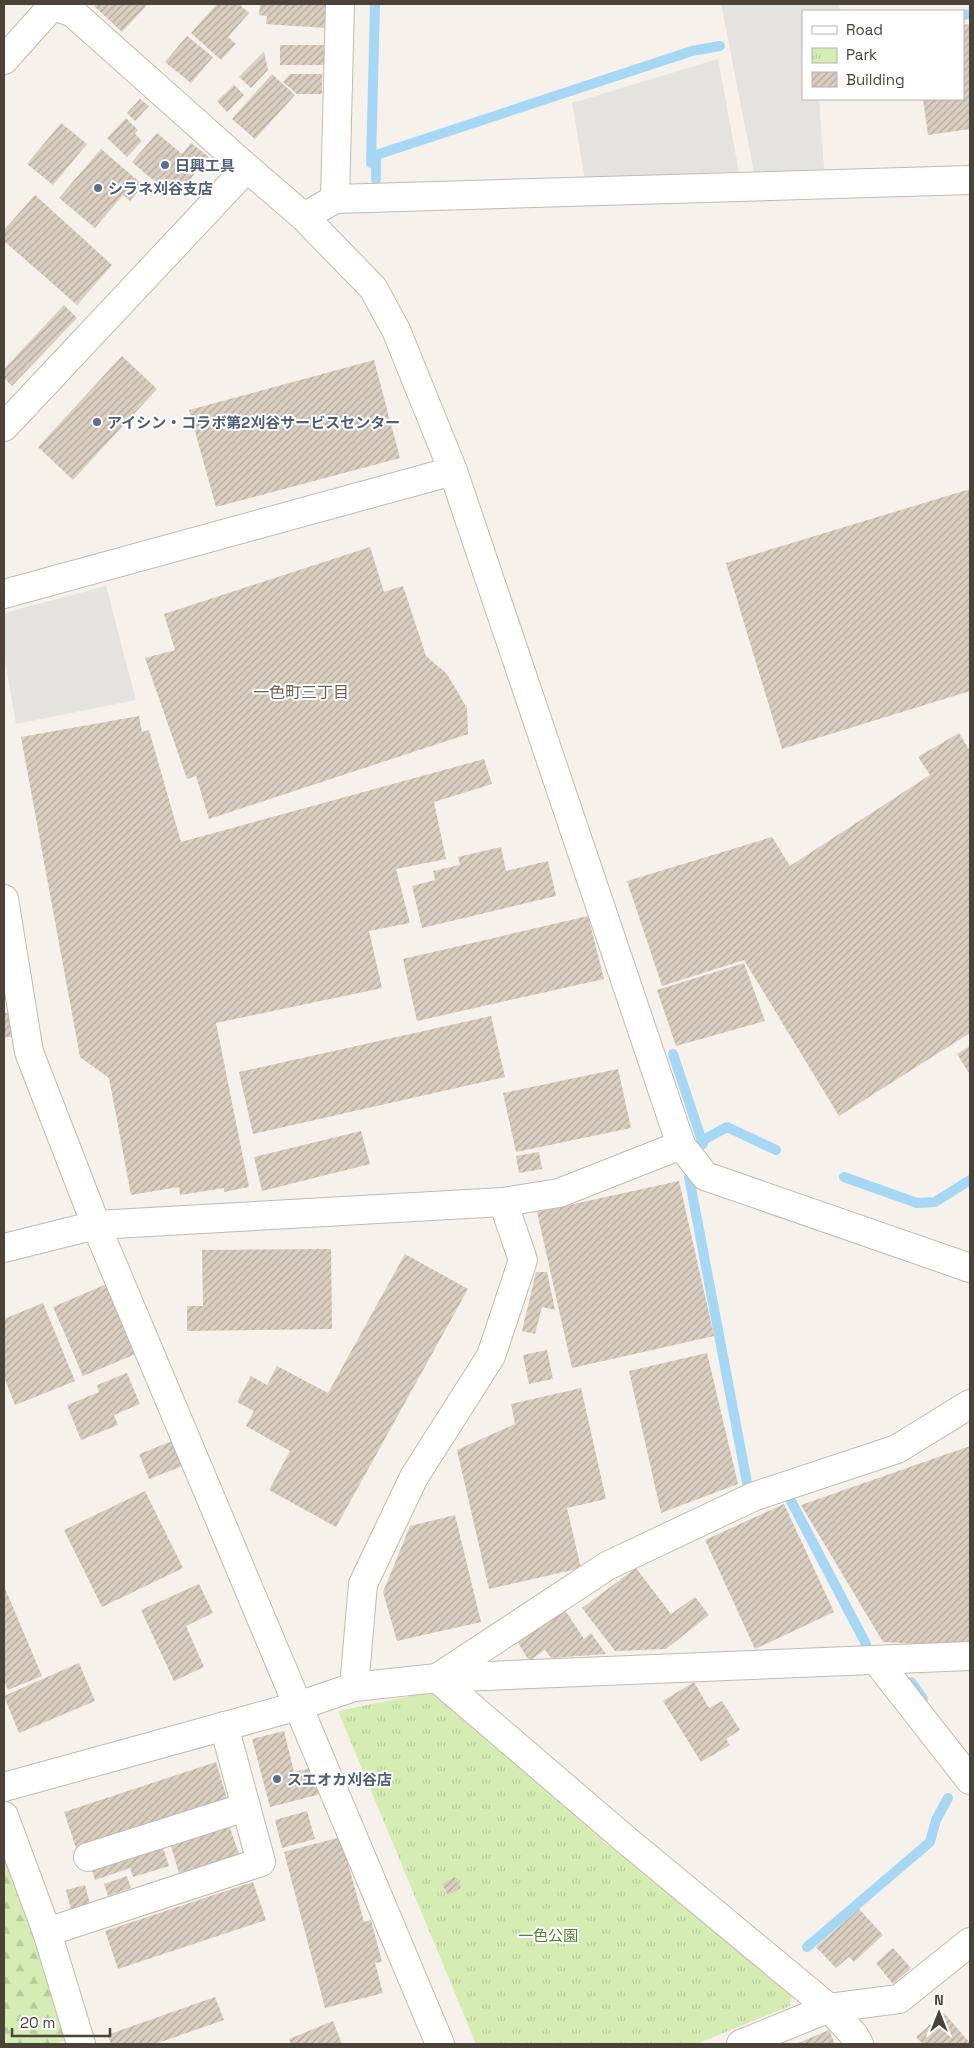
<svg xmlns="http://www.w3.org/2000/svg" width="974" height="2048" viewBox="0 0 974 2048" font-family="'Space Grotesk','Noto Sans JP',sans-serif">
  <style>
    .forest { fill: url(#forest-firs) }
    .park { fill: url(#park-tufts) }
    .parking { fill: #e5e3e0 }
    .lines { fill: none; stroke-linecap: round; stroke-linejoin: round }
    .stream { stroke: #a6d8f5; stroke-width: 10 }
    .building { fill: url(#building-hatch) }
    .minor-casing { stroke: #c3baad; stroke-width: 30 }
    .minor { stroke: #fff; stroke-width: 28 }
    .service-dot { fill: #5c6f8a; stroke: #fff; stroke-width: 2 }
    .labels { text-anchor: middle; dominant-baseline: central; stroke-width: 4; stroke-linejoin: round; paint-order: stroke }
    .service-label { font-size: 15px; font-weight: bold; fill: #4e5e75; stroke: #fff; text-anchor: start }
    .park-label { font-size: 15px; fill: #4e8227; stroke: #fff }
    .neighbourhood-label { font-size: 16px; fill: #6f604f; stroke: #fff }
  </style>
  <defs>
    <pattern id="forest-firs" width="22" height="20" patternUnits="userSpaceOnUse" patternTransform="scale(1.25)"><rect width="22" height="20" fill="#d5ecb3"/><path d="M5 1l3.5 6h-7zM16 11l3.5 6h-7z" fill="#b8cc9b"/></pattern>
    <pattern id="park-tufts" width="24" height="20" patternUnits="userSpaceOnUse" patternTransform="scale(1.25)"><rect width="24" height="20" fill="#d5ecb3"/><path d="M3 7l-1-3M5 7V3M7 7l1-3M15 17l-1-3M17 17v-4M19 17l1-3" fill="none" stroke="#b8cc9b"/></pattern>
    <pattern id="building-hatch" width="6" height="6" patternUnits="userSpaceOnUse" patternTransform="scale(1.25)"><rect width="6" height="6" fill="#d9cec0"/><path d="M-1 1l2-2M0 6l6-6M5 7l2-2" fill="none" stroke="#b2a99d"/></pattern>
  </defs>
  <rect width="100%" height="100%" fill="#f6f2eb"/>
  <!-- forest -->
  <path class="forest" d="M 4,1830 L 75,2038 L 53,2044 L 4,2044 Z"/>
  <!-- park -->
  <path class="park" d="M 435,1691 L 600,1829 L 604,1842 L 793,1988 L 790,2006 L 696,2044 L 476,2044 L 338,1711 Z"/>
  <!-- parking -->
  <g class="parking">
    <path d="M 721,4 L 838,4 L 841,11 L 803,11 L 803,99 L 819,99 L 824,169 L 754,172 Z"/>
    <path d="M 718,59 L 739,172 L 585,180 L 572,103 Z"/>
    <path d="M 106,586 L 136,700 L 16,724 L 4,655 L 4,613 Z"/>
  </g>
  <g class="lines">
    <!-- stream -->
    <g class="stream">
      <path d="M 963,15 L 970,14"/>
      <path d="M 371,163 L 375,4"/>
      <path d="M 376,179 L 376,155 L 692,51 L 720,46"/>
      <path d="M 673,1054 L 703,1144"/>
      <path d="M 705,1139 L 727,1127 L 776,1150"/>
      <path d="M 689,1177 L 748,1488"/>
      <path d="M 844,1177 L 917,1203 L 935,1202 L 970,1180"/>
      <path d="M 790,1499 L 866,1644"/>
      <path d="M 911,1682 L 923,1699"/>
      <path d="M 807,1947 L 930,1842 L 936,1820 L 948,1798"/>
    </g>
  </g>
  <!-- building -->
  <g class="building">
    <path d="M 97,4 L 148,4 L 122,32 L 94,6 Z"/>
    <path d="M 217,4 L 239,4 L 249,13 L 228,37 L 236,44 L 221,60 L 191,33 Z"/>
    <path d="M 260,4 L 328,4 L 326,28 L 266,24 L 267,16 L 259,15 Z"/>
    <path d="M 970,24 L 970,129 L 928,135 L 923,99 L 963,99 L 963,25 Z"/>
    <path d="M 187,36 L 213,57 L 191,83 L 165,62 Z"/>
    <rect x="280" y="45" width="48" height="20"/>
    <path d="M 264,52 L 268,70 L 251,88 L 239,77 Z"/>
    <path d="M 272,74 L 295,95 L 255,139 L 232,119 Z"/>
    <path d="M 290,74 L 322,74 L 322,94 L 297,94 L 283,82 Z"/>
    <path d="M 234,85 L 244,95 L 227,112 L 217,101 Z"/>
    <path d="M 140,99 L 149,106 L 135,121 L 127,113 Z"/>
    <path d="M 126,118 L 138,130 L 135,134 L 142,141 L 127,157 L 107,138 Z"/>
    <path d="M 61,123 L 87,144 L 53,185 L 27,164 Z"/>
    <path d="M 157,133 L 182,154 L 191,143 L 209,157 L 174,198 L 132,162 Z"/>
    <path d="M 101,149 L 143,185 L 130,201 L 123,195 L 95,228 L 59,198 Z"/>
    <path d="M 35,195 L 112,265 L 77,305 L 4,241 L 4,230 Z"/>
    <path d="M 64,305 L 77,318 L 12,386 L 4,378 L 4,369 Z"/>
    <path d="M 122,356 L 157,389 L 73,480 L 38,447 Z"/>
    <path d="M 374,360 L 400,458 L 216,507 L 189,410 Z"/>
    <path d="M 970,489 L 970,691 L 782,749 L 726,563 Z"/>
    <path d="M 370,547 L 384,592 L 403,586 L 426,656 L 447,674 L 467,708 L 468,734 L 209,819 L 196,776 L 187,779 L 145,658 L 175,650 L 164,614 Z"/>
    <path d="M 139,716 L 142,732 L 149,730 L 181,842 L 484,759 L 492,784 L 434,802 L 446,859 L 396,869 L 410,923 L 369,931 L 382,988 L 216,1023 L 249,1187 L 224,1192 L 224,1188 L 180,1195 L 179,1187 L 131,1195 L 109,1078 L 80,1057 L 21,737 Z"/>
    <path d="M 959,733 L 970,751 L 970,1033 L 839,1116 L 744,960 L 662,986 L 627,881 L 772,837 L 790,866 L 930,775 L 918,757 Z"/>
    <path d="M 501,847 L 506,871 L 548,861 L 556,896 L 422,928 L 412,886 L 435,880 L 433,871 L 460,865 L 458,857 Z"/>
    <path d="M 588,916 L 604,979 L 417,1021 L 403,959 Z"/>
    <path d="M 744,963 L 765,1021 L 676,1046 L 657,990 Z"/>
    <rect x="4" y="1013" width="13" height="24"/>
    <path d="M 491,1016 L 505,1077 L 253,1134 L 239,1072 Z"/>
    <path d="M 970,1046 L 970,1075 L 957,1054 Z"/>
    <path d="M 618,1069 L 631,1128 L 516,1152 L 503,1093 Z"/>
    <path d="M 361,1131 L 370,1164 L 262,1191 L 254,1157 Z"/>
    <path d="M 539,1152 L 542,1169 L 519,1173 L 516,1156 Z"/>
    <path d="M 679,1181 L 714,1336 L 572,1368 L 537,1212 Z"/>
    <path d="M 331,1249 L 332,1329 L 187,1331 L 187,1306 L 203,1306 L 202,1250 Z"/>
    <path d="M 405,1254 L 468,1289 L 336,1527 L 269,1490 L 290,1451 L 246,1426 L 254,1411 L 237,1402 L 251,1376 L 267,1385 L 277,1366 L 328,1393 Z"/>
    <path d="M 536,1272 L 547,1272 L 555,1310 L 542,1307 L 535,1334 L 522,1331 Z"/>
    <path d="M 109,1283 L 138,1353 L 83,1376 L 53,1307 Z"/>
    <path d="M 43,1303 L 75,1381 L 15,1405 L 4,1377 L 4,1319 Z"/>
    <path d="M 547,1350 L 553,1379 L 529,1384 L 523,1355 Z"/>
    <path d="M 707,1353 L 738,1484 L 661,1513 L 629,1371 Z"/>
    <path d="M 127,1373 L 140,1404 L 114,1415 L 118,1425 L 81,1440 L 67,1405 L 99,1392 L 97,1385 Z"/>
    <path d="M 581,1388 L 606,1499 L 567,1508 L 581,1568 L 489,1589 L 457,1450 L 515,1424 L 511,1404 Z"/>
    <path d="M 175,1440 L 185,1465 L 149,1479 L 139,1454 Z"/>
    <path d="M 970,1446 L 970,1647 L 883,1642 L 801,1505 Z"/>
    <path d="M 145,1491 L 183,1568 L 102,1607 L 64,1530 Z"/>
    <path d="M 784,1504 L 834,1612 L 755,1649 L 705,1540 Z"/>
    <path d="M 455,1515 L 481,1622 L 397,1641 L 383,1592 L 410,1526 Z"/>
    <path d="M 636,1568 L 671,1614 L 695,1597 L 709,1615 L 666,1649 L 615,1651 L 582,1608 Z"/>
    <path d="M 199,1584 L 213,1613 L 186,1626 L 204,1667 L 174,1681 L 141,1610 Z"/>
    <path d="M 4,1586 L 42,1676 L 8,1690 L 4,1680 Z"/>
    <path d="M 565,1610 L 584,1639 L 591,1633 L 606,1654 L 551,1658 L 545,1650 L 529,1661 L 517,1641 Z"/>
    <path d="M 79,1663 L 95,1701 L 19,1733 L 4,1696 Z"/>
    <path d="M 694,1682 L 709,1708 L 722,1701 L 740,1730 L 726,1739 L 730,1745 L 701,1762 L 663,1701 Z"/>
    <path d="M 284,1731 L 294,1772 L 314,1767 L 321,1794 L 270,1807 L 252,1739 Z"/>
    <path d="M 216,1762 L 227,1798 L 76,1848 L 64,1812 Z"/>
    <path d="M 307,1811 L 315,1839 L 282,1848 L 275,1820 Z"/>
    <path d="M 229,1825 L 239,1854 L 179,1873 L 170,1843 Z"/>
    <path d="M 341,1837 L 364,1922 L 371,1920 L 382,1962 L 375,1963 L 383,1993 L 325,2008 L 284,1852 Z"/>
    <path d="M 163,1848 L 169,1866 L 133,1877 L 130,1868 L 95,1880 L 92,1870 Z"/>
    <path d="M 127,1876 L 131,1888 L 108,1896 L 104,1884 Z"/>
    <path d="M 455,1877 L 461,1888 L 448,1895 L 442,1884 Z"/>
    <path d="M 253,1882 L 266,1920 L 118,1969 L 105,1931 Z"/>
    <path d="M 85,1885 L 90,1904 L 71,1910 L 66,1890 Z"/>
    <path d="M 859,1909 L 883,1935 L 854,1962 L 849,1957 L 836,1968 L 816,1947 Z"/>
    <path d="M 893,1948 L 911,1968 L 893,1984 L 876,1963 Z"/>
    <path d="M 215,1997 L 224,2020 L 155,2044 L 111,2044 L 107,2035 Z"/>
    <path d="M 944,2013 L 970,2043 L 970,2044 L 923,2044 L 916,2037 Z"/>
    <path d="M 333,2021 L 342,2044 L 291,2044 L 289,2039 Z"/>
    <path d="M 829,2030 L 835,2044 L 796,2044 Z"/>
  </g>
  <g class="lines">
    <!-- minor casing -->
    <g class="minor-casing">
      <g id="minor">
        <path d="M 49,4 L 73,13 L 247,168 L 304,217 L 335,199 L 970,180"/>
        <path d="M 4,60 L 54,4"/>
        <path d="M 335,199 L 340,4"/>
        <path d="M 304,217 L 373,288 L 396,330 L 453,471 L 681,1145 L 705,1176 L 970,1268"/>
        <path d="M 4,427 L 247,168"/>
        <path d="M 4,594 L 453,471"/>
        <path d="M 4,899 L 29,1052 L 96,1225 L 440,2044"/>
        <path d="M 4,1248 L 96,1225 L 503,1202 L 559,1193 L 681,1145"/>
        <path d="M 876,1660 L 970,1780"/>
        <path d="M 354,1687 L 363,1584 L 414,1477 L 491,1356 L 523,1260 L 503,1202"/>
        <path d="M 4,1787 L 298,1706 L 354,1687 L 437,1678 L 970,1656"/>
        <path d="M 4,1816 L 47,1932 L 81,2044"/>
        <path d="M 88,1857 L 246,1807"/>
        <path d="M 47,1932 L 261,1862 L 224,1726"/>
        <path d="M 741,2044 L 829,2008 L 899,1999 L 970,1942"/>
        <path d="M 859,2044 L 854,2035 L 829,2008 L 625,1839 L 437,1678 L 607,1566 L 755,1496 L 897,1449 L 970,1404"/>
      </g>
    </g>
    <!-- minor -->
    <use href="#minor" class="minor"/>
  </g>
  <!-- markers -->
  <g class="service-dot">
    <circle cx="165" cy="165" r="5"/>
    <circle cx="98" cy="188" r="5"/>
    <circle cx="97" cy="422" r="5"/>
    <circle cx="277" cy="1779" r="5"/>
  </g>
  <g class="labels">
    <!-- service labels -->
    <g class="service-label">
      <text x="175" y="165">日興工具</text>
      <text x="108" y="188">シラネ刈谷支店</text>
      <text x="107" y="422">アイシン・コラボ第2刈谷サービスセンター</text>
      <text x="287" y="1779">スエオカ刈谷店</text>
    </g>
    <!-- park labels -->
    <g class="park-label">
      <text x="548" y="1935">一色公園</text>
    </g>
    <!-- neighbourhood labels -->
    <g class="neighbourhood-label">
      <text x="301" y="692">一色町三丁目</text>
    </g>
  </g>
  <!-- border -->
  <rect width="974" height="2048" fill="none" stroke="#4b4338" stroke-width="10"/>
  <!-- legend -->
  <rect x="802" y="10" width="162" height="90" fill="#ffffff" stroke="#b7b4af"/>
  <rect x="812" y="26" width="25" height="8" fill="#ffffff" stroke="#b7b4af"/>
  <text x="846" y="35" font-size="15" fill="#4b4338">Road</text>
  <rect x="812" y="48" width="25" height="15" fill="url(#park-tufts)" stroke="#b7b4af"/>
  <text x="846" y="60" font-size="15" fill="#4b4338">Park</text>
  <rect x="812" y="72" width="25" height="15" fill="url(#building-hatch)" stroke="#b7b4af"/>
  <text x="846" y="85" font-size="15" fill="#4b4338">Building</text>
  <!-- north arrow -->
  <g transform="translate(939 2013)" stroke="#ffffff" stroke-width="4" paint-order="stroke">
  <path d="M0-4L9 19L0 12L-9 19Z" fill="#4b4338"/>
  <text y="-8" font-size="14" font-weight="bold" text-anchor="middle" fill="#4b4338">N</text>
  </g>
  <!-- scale -->
  <path d="M12 2028v8h98v-8" fill="none" stroke="#4b4338" stroke-width="2.5"/>
  <text x="20" y="2028" font-size="15" fill="#4b4338" stroke="#ffffff" stroke-width="4" paint-order="stroke">20 m</text>
</svg>
